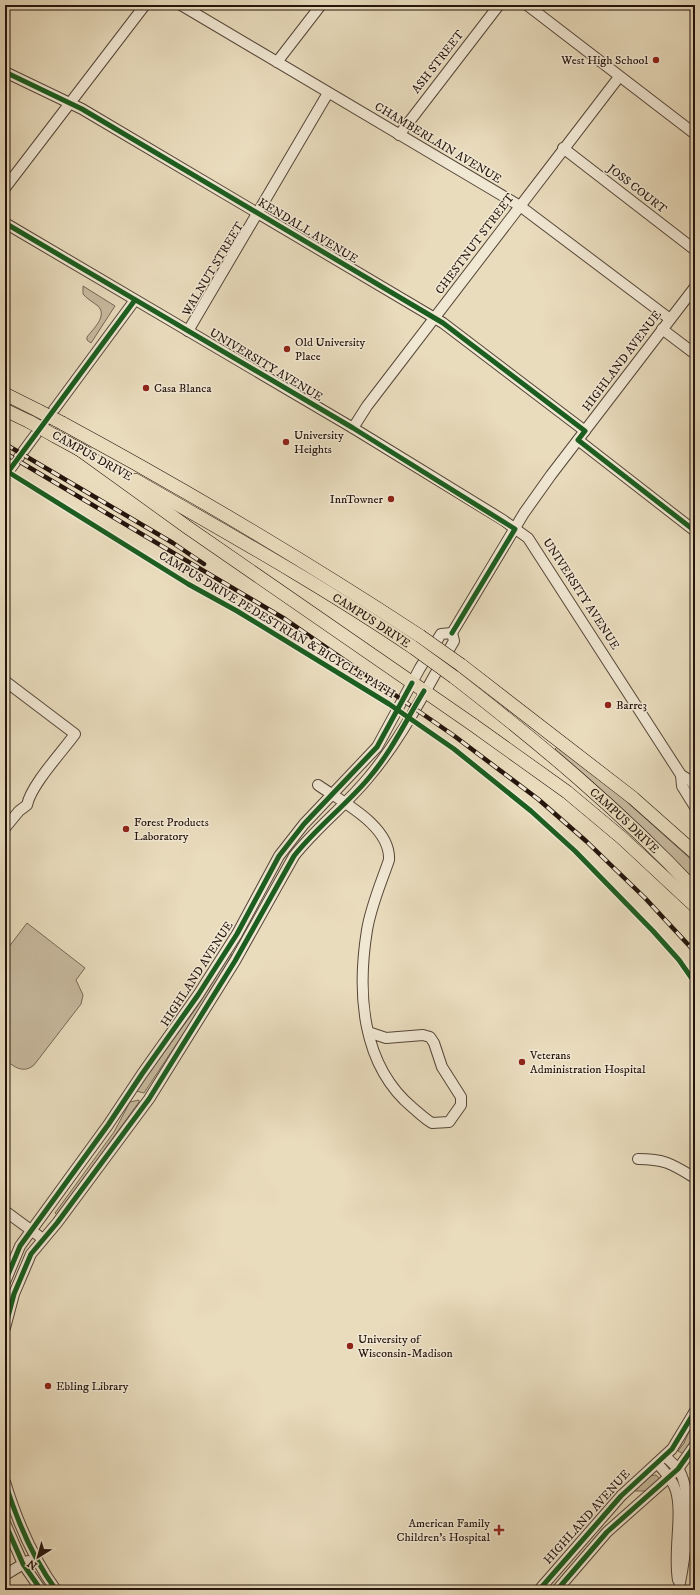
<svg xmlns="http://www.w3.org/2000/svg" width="700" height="1595" viewBox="0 0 700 1595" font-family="'IM FELL DW Pica',serif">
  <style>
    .green { fill: #c8ba9f; stroke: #766756 }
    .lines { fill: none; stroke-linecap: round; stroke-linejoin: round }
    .minor-casing { stroke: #554638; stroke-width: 12 }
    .major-casing { stroke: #24140c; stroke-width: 14 }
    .minor { stroke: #f1e8d4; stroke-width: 10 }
    .major { stroke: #e9dcbd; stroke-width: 13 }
    .rail-casing { stroke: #24140c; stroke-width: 4.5 }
    .rail { stroke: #f1e8d4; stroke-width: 3; stroke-dasharray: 9; stroke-linecap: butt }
    .major-bridge-casing { stroke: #24140c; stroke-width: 14; stroke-linecap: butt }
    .major-bridge { stroke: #e9dcbd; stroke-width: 13 }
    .cycleway-casing { stroke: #f1e8d4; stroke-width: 8 }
    .cycleway { stroke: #1b5e20; stroke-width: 5 }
    .poi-dot { fill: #8f2418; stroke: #f1e8d4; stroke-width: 1.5 }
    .labels { text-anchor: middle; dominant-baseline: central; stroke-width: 3; stroke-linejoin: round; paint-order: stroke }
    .poi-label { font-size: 12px; fill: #24140c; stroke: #f1e8d4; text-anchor: start }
    .street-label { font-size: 12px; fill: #24140c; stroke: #f1e8d4 }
  </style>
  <rect width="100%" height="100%" fill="#e9dcbd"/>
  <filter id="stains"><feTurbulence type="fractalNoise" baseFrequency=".005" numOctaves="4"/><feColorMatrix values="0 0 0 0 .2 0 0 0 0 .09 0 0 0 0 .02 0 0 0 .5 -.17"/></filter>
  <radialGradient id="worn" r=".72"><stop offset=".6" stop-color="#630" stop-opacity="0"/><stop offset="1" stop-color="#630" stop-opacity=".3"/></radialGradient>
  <!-- green -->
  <g class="green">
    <path d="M 83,286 L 115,306 L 91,343 L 87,340 L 87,337 C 93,329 108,316 98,306 C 93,302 87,299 83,294 Z"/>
    <path d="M 557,747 L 617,793 L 695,863 L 695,881 C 651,834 604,791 555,749 Z"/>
    <path d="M 27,923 L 85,968 L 76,980 L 83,995 L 81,1004 L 34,1065 C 23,1074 15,1067 5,1060 L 5,952 Z"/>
    <path d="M 230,954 L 232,955 L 197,1013 L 144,1093 L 136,1091 L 197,1007 Z"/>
    <path d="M 139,1100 L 139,1102 L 57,1215 L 55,1213 L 114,1132 L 130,1102 Z"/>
    <path d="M 695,1418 C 695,1432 692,1442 684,1454 L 678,1451 L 684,1443 Z"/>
    <path d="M 656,1475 L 660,1479 L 646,1491 L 635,1491 L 649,1476 Z"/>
  </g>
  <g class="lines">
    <!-- minor casing -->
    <g class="minor-casing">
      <g id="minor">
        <path d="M 181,5 L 520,206 L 670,319"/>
        <path d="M 527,5 L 695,134"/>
        <path d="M 277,62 L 321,5"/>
        <path d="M 5,72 L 82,109 L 443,323 L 585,431"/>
        <path d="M 399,135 L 499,5"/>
        <path d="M 563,148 L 695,250"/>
        <path d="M 5,188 L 145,5"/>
        <path d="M 5,223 L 353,428 L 503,520 L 528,538 L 681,775"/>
        <path d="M 662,329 L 695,354"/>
        <path d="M 188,331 L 328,93"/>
        <path d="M 353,428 L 367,406 L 619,77"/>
        <path d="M 578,440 L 695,531"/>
        <path d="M 5,476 L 135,300"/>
        <path d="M 5,681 L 75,734 C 62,752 31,785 27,805 L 19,811 L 5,828"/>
        <path d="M 681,775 L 682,786 L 695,807"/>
        <path d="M 681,775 L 691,781 L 695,787"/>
        <path d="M 318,785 C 342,802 391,826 389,860 C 381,883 371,906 367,930 C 357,992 361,1065 413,1108 C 419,1113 425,1119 432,1123 L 449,1122 L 461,1105 L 461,1097 L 442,1067 L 434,1043 L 430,1037 L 423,1035 L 386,1038 L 368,1032"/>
        <path d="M 638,1159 C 665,1159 672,1164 695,1178"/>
        <path d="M 5,1211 L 43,1239"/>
        <path d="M 5,1282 L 20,1246 L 108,1125 L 142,1074 L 198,995 L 237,934 L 279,856 L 304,824 L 377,747 L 420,668 L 441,634 L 452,633"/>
        <path d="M 5,1328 L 14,1294 L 31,1254 L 57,1223 L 149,1099 L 235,961 L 294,856 C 316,828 345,806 368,778 C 403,737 427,687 454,641 L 452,633 L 524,513 L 551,475 L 695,287"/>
        <path d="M 665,1456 C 670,1461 676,1466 680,1472 C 694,1499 685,1558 679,1588"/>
        <path d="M 657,1463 C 664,1471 673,1480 676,1491 C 683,1515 673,1552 678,1580"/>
        <path d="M 5,1482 C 17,1521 32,1557 56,1590"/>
        <path d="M 5,1523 L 23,1564 L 41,1590"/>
        <path d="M 5,1575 L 28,1561"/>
        <path d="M 539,1590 L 621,1496 L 672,1449 L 695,1411"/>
        <path d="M 557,1590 L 607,1532 L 678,1469 L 695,1445"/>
      </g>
    </g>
    <!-- major casing -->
    <g class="major-casing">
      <g id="major">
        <path d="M 5,394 L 39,411"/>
        <path d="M 5,410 L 30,422"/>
        <path d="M 62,423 C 184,489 304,560 420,636"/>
        <path d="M 53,435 L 86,453"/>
        <path d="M 79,449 L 187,527 L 472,724 L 567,792 L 622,838 L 695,906"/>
        <path id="s1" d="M 135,480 C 229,534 324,587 414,648"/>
        <path d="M 461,665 L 633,798 L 695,853"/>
        <path id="s2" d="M 454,677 C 539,743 621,811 695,890"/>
      </g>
    </g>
    <!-- minor -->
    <use href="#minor" class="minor"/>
    <!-- major -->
    <use href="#major" class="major"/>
    <!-- rail casing -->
    <g class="rail-casing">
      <g id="rail">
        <path d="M 5,444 L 173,543 L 204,564"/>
        <path d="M 5,453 L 285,619 L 453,735 L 538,799 L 586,841 L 645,898 L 695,952"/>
      </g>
    </g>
    <!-- rail -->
    <use href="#rail" class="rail"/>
    <!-- major-bridge casing -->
    <g class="major-bridge-casing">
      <g id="major-bridge">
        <path d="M 39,411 L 62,423"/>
        <path d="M 30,422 L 53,435"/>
        <path d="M 420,636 L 461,665"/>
        <path d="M 414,648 L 454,677"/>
      </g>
    </g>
    <!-- major-bridge -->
    <use href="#major-bridge" class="major-bridge"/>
    <!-- cycleway casing -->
    <g class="cycleway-casing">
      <g id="cycleway">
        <path d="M 5,72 L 82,109 L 443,323 L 585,431 L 578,440 L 695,531"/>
        <path d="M 5,223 L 353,428 L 515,529 L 452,633"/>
        <path d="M 5,470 L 188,584 L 237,611 L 389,704 L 454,749 L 531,811 L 575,851 L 653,931 L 679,960 L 695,983"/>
        <path d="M 5,476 L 135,300"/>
        <path d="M 5,1282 L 20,1246 L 108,1125 L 142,1074 L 198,995 L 237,934 L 279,856 L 304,824 L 377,747 L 412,683"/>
        <path d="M 5,1328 L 14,1294 L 31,1254 L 57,1223 L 149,1099 L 235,961 L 294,856 C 316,828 345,806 368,779 C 392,751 405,722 424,691"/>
        <path d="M 5,1482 C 17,1521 32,1557 56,1590"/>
        <path d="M 5,1523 L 23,1564 L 41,1590"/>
        <path d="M 539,1590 L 621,1496 L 672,1449 L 695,1411"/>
        <path d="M 557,1590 L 607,1532 L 678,1469 L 695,1445"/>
      </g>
    </g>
    <!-- cycleway -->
    <use href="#cycleway" class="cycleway"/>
  </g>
  <!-- markers -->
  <g class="poi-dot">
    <circle cx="656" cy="60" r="4"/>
    <circle cx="287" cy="349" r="4"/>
    <circle cx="146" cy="388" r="4"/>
    <circle cx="286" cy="442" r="4"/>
    <circle cx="391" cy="499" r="4"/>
    <circle cx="608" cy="705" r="4"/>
    <circle cx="126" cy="829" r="4"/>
    <circle cx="522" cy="1062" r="4"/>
    <circle cx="350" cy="1346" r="4"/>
    <circle cx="48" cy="1386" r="4"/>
    <path d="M497 1524h4v4h4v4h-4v4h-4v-4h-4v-4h4z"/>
  </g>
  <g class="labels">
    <!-- poi labels -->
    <g class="poi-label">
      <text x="648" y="60" text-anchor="end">West High School</text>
      <text x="295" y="342">Old University<tspan x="295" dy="14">Place</tspan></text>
      <text x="154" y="388">Casa Blanca</text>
      <text x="294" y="435">University<tspan x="294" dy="14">Heights</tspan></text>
      <text x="383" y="499" text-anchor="end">InnTowner</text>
      <text x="616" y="705">Barre3</text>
      <text x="134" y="822">Forest Products<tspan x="134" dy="14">Laboratory</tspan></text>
      <text x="530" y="1055">Veterans<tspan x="530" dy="14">Administration Hospital</tspan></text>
      <text x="358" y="1339">University of<tspan x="358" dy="14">Wisconsin-Madison</tspan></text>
      <text x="56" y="1386">Ebling Library</text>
      <text x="490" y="1523" text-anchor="end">American Family<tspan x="490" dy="14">Children's Hospital</tspan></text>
    </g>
    <!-- street labels -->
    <g class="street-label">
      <text transform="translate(438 62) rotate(-52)">ASH STREET</text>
      <text transform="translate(438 143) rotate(31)">CHAMBERLAIN AVENUE</text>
      <text transform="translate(637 189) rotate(38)">JOSS COURT</text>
      <text transform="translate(308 231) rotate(31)">KENDALL AVENUE</text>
      <text transform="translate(475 244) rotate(-53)">CHESTNUT STREET</text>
      <text transform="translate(213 269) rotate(-59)">WALNUT STREET</text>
      <text transform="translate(622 361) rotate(-53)">HIGHLAND AVENUE</text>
      <text transform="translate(266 365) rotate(31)">UNIVERSITY AVENUE</text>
      <text transform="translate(92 456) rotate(29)">CAMPUS DRIVE</text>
      <text transform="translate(581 594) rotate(57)">UNIVERSITY AVENUE</text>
      <text stroke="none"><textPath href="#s1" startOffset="275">CAMPUS DRIVE</textPath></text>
      <text transform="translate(277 625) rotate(31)">CAMPUS DRIVE PEDESTRIAN &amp; BICYCLE PATH</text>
      <text stroke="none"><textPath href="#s2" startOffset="223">CAMPUS DRIVE</textPath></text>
      <text transform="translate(197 974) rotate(-57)">HIGHLAND AVENUE</text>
      <text transform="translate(587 1517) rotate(-48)">HIGHLAND AVENUE</text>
    </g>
  </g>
  <!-- margin -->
  <rect width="700" height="1595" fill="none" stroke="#e9dcbd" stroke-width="20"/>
  <rect x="6" y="6" width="688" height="1583" fill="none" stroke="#24140c" stroke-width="2"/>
  <rect x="10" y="10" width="680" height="1575" fill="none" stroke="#24140c"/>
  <!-- north arrow -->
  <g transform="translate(38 1557) rotate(217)" stroke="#f1e8d4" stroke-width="3" paint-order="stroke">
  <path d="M0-3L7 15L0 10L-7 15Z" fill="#24140c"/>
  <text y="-6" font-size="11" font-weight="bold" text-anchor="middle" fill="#24140c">N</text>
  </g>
  <rect width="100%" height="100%" filter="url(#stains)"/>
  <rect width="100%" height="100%" fill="url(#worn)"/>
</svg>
